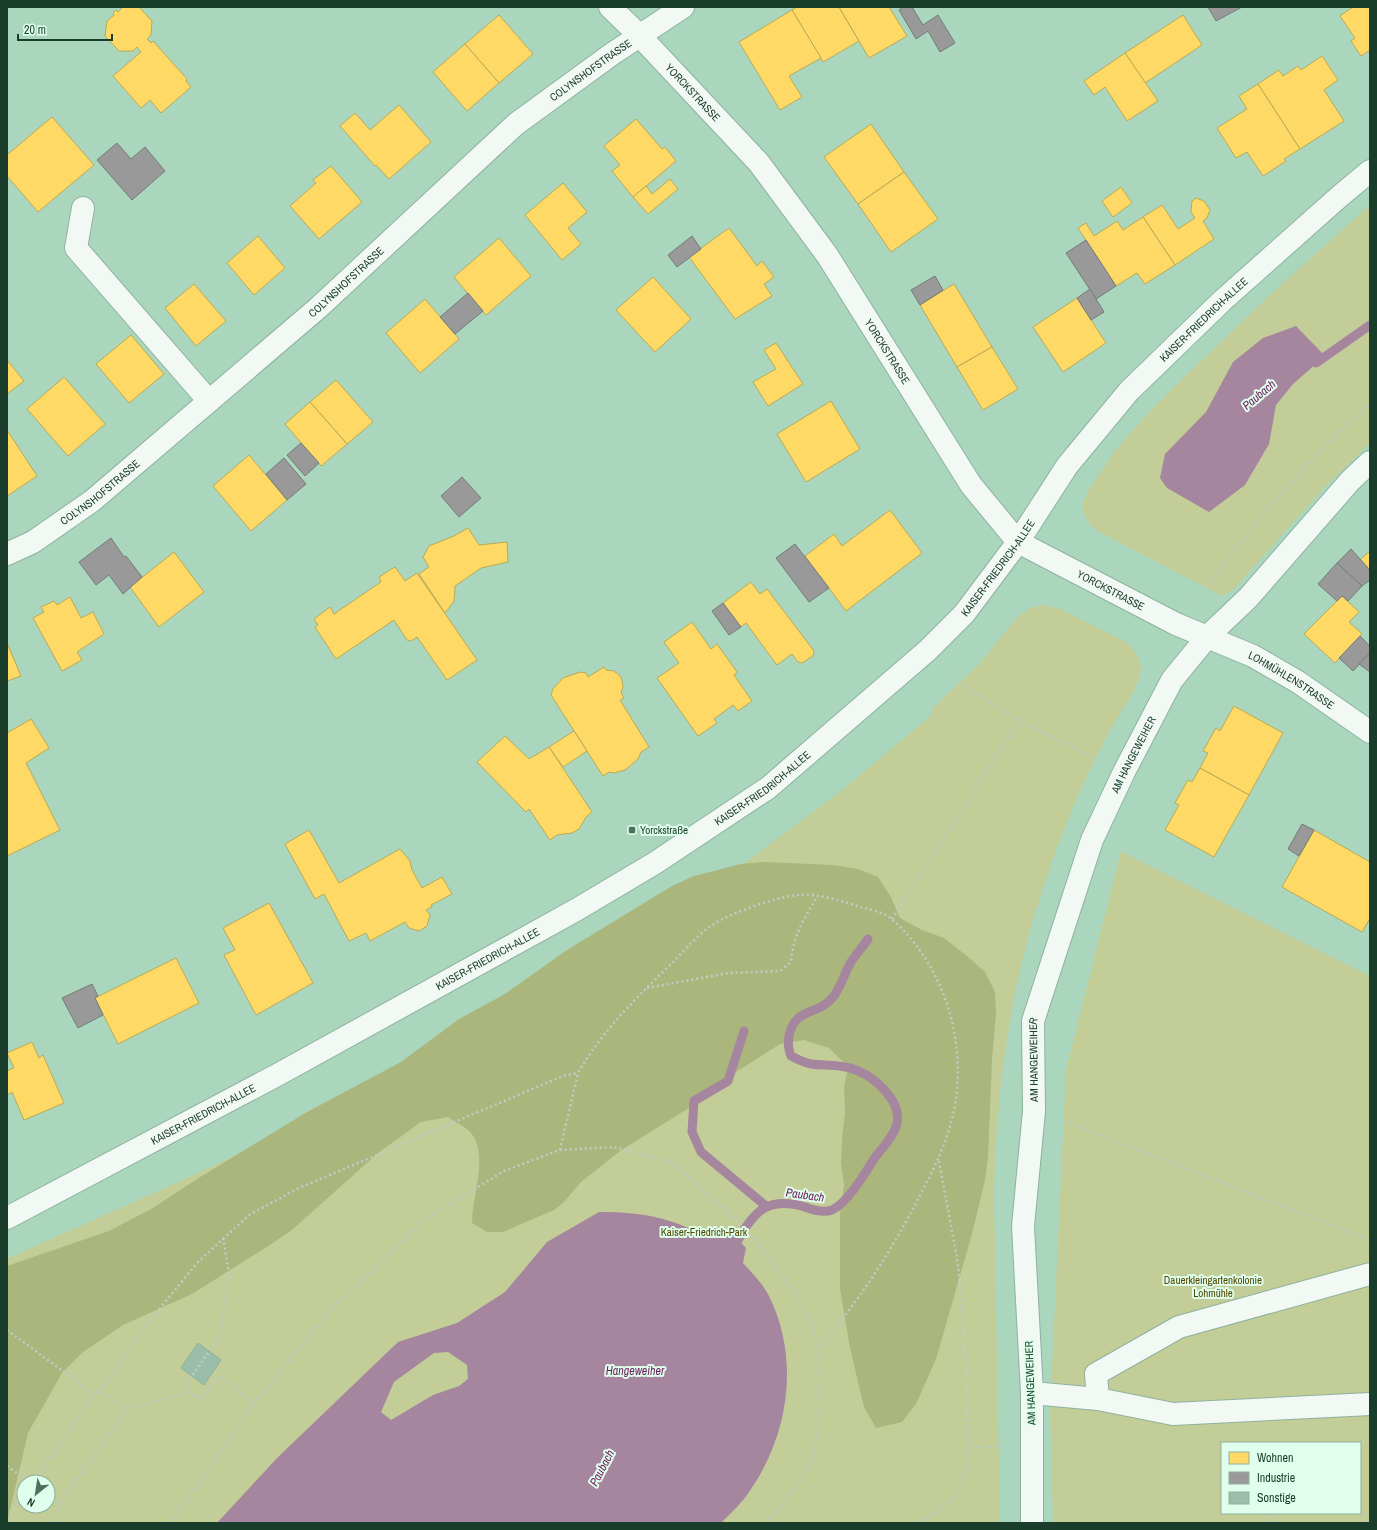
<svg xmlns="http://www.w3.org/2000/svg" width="1377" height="1530" viewBox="0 0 1377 1530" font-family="'Archivo Narrow',sans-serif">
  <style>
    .green { fill: #c2cd98; fill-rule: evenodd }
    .forest { fill: #abb67d }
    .water { fill: #a6859f; fill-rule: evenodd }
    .homes { fill: #ffd966; stroke: #baaa54 }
    .industry { fill: #999; stroke: #737d78 }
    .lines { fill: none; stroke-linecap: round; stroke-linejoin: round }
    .stream { stroke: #a6859f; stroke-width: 9 }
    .building { fill: #9abeaa; stroke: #8cb09b }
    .minor-casing { stroke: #8eb29e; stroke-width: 24 }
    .path { stroke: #becdc5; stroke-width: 2.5; stroke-dasharray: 2 3; stroke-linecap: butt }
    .minor { stroke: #f2f9f5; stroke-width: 22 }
    .poi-dot { fill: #4c725d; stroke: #dffeeb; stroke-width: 1.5 }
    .labels { text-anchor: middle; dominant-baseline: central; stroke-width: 4; stroke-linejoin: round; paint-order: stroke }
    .street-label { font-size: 11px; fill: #1a3c2a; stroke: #dffeeb }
    .poi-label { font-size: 11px; fill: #1a3c2a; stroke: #dffeeb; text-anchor: start }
    .park-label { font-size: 11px; fill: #524601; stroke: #dffeeb }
    .water-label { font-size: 12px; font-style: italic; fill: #6f1e5d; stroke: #dffeeb }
  </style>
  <rect width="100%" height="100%" fill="#aad6bd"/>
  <!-- green -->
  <g class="green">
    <path d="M 1370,205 L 1370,443 L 1323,489 L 1233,590 L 1222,596 L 1096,530 L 1086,519 L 1082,506 L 1088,491 L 1115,451 L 1147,414 L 1176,385 L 1271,294 Z"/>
    <path d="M 1046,605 L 1061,609 L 1126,642 C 1134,650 1141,658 1141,670 C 1140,685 1116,720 1108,734 C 1096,757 1084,781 1074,805 C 1019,935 997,1055 994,1196 L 1000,1523 L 7,1523 L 7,1259 L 218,1164 L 325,1110 L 738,868 L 836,795 L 933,714 L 931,710 L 980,663 L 1018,616 L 1031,608 ZM 24,1482 L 48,1482 L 48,1506 L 24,1506 Z"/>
    <path d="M 1121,851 L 1370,976 L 1370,1523 L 1053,1523 L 1050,1409 L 1066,1070 ZM 1222,1443 L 1360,1443 L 1360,1513 L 1222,1513 Z"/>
  </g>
  <!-- forest -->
  <path class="forest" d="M 765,862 L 833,865 L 858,869 L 878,877 L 891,897 L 900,918 L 922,930 L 944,938 L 967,956 L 985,972 L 995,992 L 996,1014 L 992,1060 L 988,1157 L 985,1180 L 972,1234 L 936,1359 L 916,1404 L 902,1422 L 876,1428 L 864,1407 L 850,1348 L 840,1289 L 840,1214 L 844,1185 L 841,1163 L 842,1139 L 845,1112 L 844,1087 L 848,1067 L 829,1048 L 804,1040 L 780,1044 L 736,1072 L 700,1101 L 620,1151 L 581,1182 L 563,1203 L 554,1210 L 503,1232 L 487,1232 L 472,1223 C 472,1196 489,1155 471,1133 C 465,1126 454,1122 448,1117 L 421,1122 L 378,1153 L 293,1229 L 273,1243 L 192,1294 L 123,1325 L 83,1352 L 62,1373 L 28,1433 L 7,1523 L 7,1266 L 109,1231 L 153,1208 L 197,1179 L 307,1112 L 401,1062 L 459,1019 L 505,994 L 567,950 L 672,886 L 694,876 L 741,864 Z"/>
  <!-- water -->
  <g class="water">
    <path d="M 1296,326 L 1325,356 L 1293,384 L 1276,405 L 1269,444 L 1245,485 L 1209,512 L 1167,488 L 1160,478 L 1165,454 L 1206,412 L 1233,362 L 1263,338 Z"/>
    <path d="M 599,1212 C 646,1212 669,1218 711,1238 L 731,1232 L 746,1248 L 743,1263 C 752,1273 763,1284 769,1296 C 800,1359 789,1433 751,1489 C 743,1502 731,1513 721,1523 L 217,1523 L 277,1458 L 398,1342 L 457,1323 L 505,1292 L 547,1242 ZM 448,1352 L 467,1365 L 468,1379 L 459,1386 L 433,1395 L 391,1420 L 381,1412 L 394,1382 L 434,1353 Z"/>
  </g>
  <!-- homes -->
  <g class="homes">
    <path d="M 123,7 L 139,7 L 152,21 L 151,35 L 147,39 L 151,43 L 153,41 L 187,79 L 186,81 L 191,87 L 161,113 L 150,100 L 141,108 L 113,76 L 141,52 L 137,47 L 133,51 L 119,51 L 105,36 L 107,21 L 114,15 L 113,13 L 116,10 L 118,12 Z"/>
    <path d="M 797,7 L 839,7 L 859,41 L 823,62 L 792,10 Z"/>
    <path d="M 839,7 L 889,7 L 907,36 L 869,58 Z"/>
    <path d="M 1353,7 L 1370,7 L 1370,50 L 1361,56 L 1351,41 L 1355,38 L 1340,16 Z"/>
    <path d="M 792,10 L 821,58 L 789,76 L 802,97 L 780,110 L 739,42 Z"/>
    <path d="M 499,15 L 533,54 L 499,83 L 465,44 Z"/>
    <path d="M 1183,15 L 1202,45 L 1145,83 L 1125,53 Z"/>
    <path d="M 465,44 L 499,83 L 467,111 L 433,72 Z"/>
    <path d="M 1125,53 L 1158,101 L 1127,121 L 1105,87 L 1094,95 L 1084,81 Z"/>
    <path d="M 1322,56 L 1338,80 L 1324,90 L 1344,121 L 1300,149 L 1258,84 L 1279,70 L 1283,76 L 1298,66 L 1301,70 Z"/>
    <path d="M 1258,84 L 1300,149 L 1284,159 L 1286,161 L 1263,176 L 1247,152 L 1236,158 L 1217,128 L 1247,109 L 1239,96 Z"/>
    <path d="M 399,105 L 431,142 L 389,179 L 376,165 L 375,166 L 340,126 L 355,113 L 370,130 Z"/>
    <path d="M 52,117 L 94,165 L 38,212 L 7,176 L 7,155 Z"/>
    <path d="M 636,119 L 662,149 L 665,147 L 676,161 L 633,197 L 612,171 L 620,165 L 604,146 Z"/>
    <path d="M 871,124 L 904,172 L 858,204 L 824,157 Z"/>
    <path d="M 331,166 L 362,202 L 319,239 L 290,206 L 316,183 L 313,180 Z"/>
    <path d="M 904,172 L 938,219 L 891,252 L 858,204 Z"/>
    <path d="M 670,179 L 678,189 L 648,214 L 633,197 L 646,186 L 652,194 Z"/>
    <path d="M 563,183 L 587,212 L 568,228 L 581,244 L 562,260 L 525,215 Z"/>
    <path d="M 1121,187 L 1132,203 L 1113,217 L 1102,201 Z"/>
    <path d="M 1196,198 L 1204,201 L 1210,210 L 1207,218 L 1203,221 L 1214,239 L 1175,265 L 1143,217 L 1162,205 L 1178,229 L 1195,218 L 1191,212 L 1192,201 Z"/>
    <path d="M 1143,217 L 1175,265 L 1145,284 L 1137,273 L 1116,286 L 1078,228 L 1086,223 L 1094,236 L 1117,221 L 1123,230 Z"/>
    <path d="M 729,228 L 757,266 L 762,261 L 774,277 L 764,284 L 772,296 L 735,319 L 689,257 Z"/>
    <path d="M 258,236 L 285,268 L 254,295 L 227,263 Z"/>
    <path d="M 499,238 L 531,276 L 486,315 L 454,277 Z"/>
    <path d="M 653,277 L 691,319 L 655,352 L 616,310 Z"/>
    <path d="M 194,284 L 226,321 L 196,346 L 165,308 Z"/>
    <path d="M 954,284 L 992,347 L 957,367 L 920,305 Z"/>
    <path d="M 1077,298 L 1106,343 L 1063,372 L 1033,327 Z"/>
    <path d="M 425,299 L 459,339 L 420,373 L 386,333 Z"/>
    <path d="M 131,335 L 164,374 L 129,403 L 96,364 Z"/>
    <path d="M 776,343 L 803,384 L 768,406 L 753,382 L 776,369 L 764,350 Z"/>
    <path d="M 992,347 L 1018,389 L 983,410 L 957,367 Z"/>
    <path d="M 7,360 L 24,381 L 7,394 Z"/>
    <path d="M 64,377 L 105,424 L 68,456 L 27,409 Z"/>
    <path d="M 336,380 L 373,422 L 347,444 L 310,402 Z"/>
    <path d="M 831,401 L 860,449 L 806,482 L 777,434 Z"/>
    <path d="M 310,402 L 347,444 L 321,466 L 285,424 Z"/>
    <path d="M 7,430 L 37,476 L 7,496 Z"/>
    <path d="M 249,455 L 287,500 L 251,531 L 213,486 Z"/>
    <path d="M 890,510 L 922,553 L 846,611 L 805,556 L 834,534 L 842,546 Z"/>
    <path d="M 468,528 L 479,545 L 507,542 L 508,562 L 481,568 L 455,586 L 454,601 L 445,613 L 419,574 L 429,567 L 423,557 L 429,546 L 454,536 Z"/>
    <path d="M 1370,551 L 1370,570 L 1360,560 Z"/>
    <path d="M 174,552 L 204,592 L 159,627 L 130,587 Z"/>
    <path d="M 395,567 L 405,581 L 417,573 L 477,660 L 447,680 L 417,637 L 411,641 L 407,640 L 394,620 L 336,659 L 315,627 L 318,625 L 314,619 L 330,607 L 334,614 L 381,582 L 379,577 Z"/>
    <path d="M 751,582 L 760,594 L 767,589 L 814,651 L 813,656 L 802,663 L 798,662 L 792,654 L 777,665 L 746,623 L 741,627 L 723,603 Z"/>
    <path d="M 1342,596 L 1359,612 L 1349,622 L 1362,634 L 1335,663 L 1304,634 Z"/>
    <path d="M 70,597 L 81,618 L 93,612 L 104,634 L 77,652 L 82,660 L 62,671 L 33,618 L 44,612 L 41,607 L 54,601 L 57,605 Z"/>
    <path d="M 692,622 L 711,649 L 717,644 L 737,672 L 734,675 L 752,701 L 738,711 L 733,705 L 714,719 L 717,723 L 698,736 L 657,678 L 679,663 L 664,642 Z"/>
    <path d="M 7,643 L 21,676 L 7,681 Z"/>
    <path d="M 604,667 L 606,670 L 614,671 L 621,677 L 623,686 L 621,693 L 624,698 L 620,700 L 649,747 L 641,752 L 638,759 L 625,770 L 614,773 L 609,772 L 603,776 L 551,695 L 553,689 L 563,678 L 580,672 L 586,673 L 588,677 Z"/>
    <path d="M 1234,706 L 1283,733 L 1249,795 L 1200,768 L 1208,753 L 1203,751 L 1216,728 L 1220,731 Z"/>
    <path d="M 31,719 L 49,748 L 26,763 L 60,830 L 7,856 L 7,733 Z"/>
    <path d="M 574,731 L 587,751 L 563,767 L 549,747 Z"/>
    <path d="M 505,736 L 529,759 L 549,747 L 592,812 L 586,817 L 579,829 L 572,833 L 557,835 L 550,840 L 529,809 L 526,812 L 477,762 Z"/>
    <path d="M 1200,768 L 1249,795 L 1214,857 L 1165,830 L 1179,805 L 1175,803 L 1188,780 L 1192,782 Z"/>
    <path d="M 309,830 L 339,883 L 400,849 L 410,861 L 412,870 L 422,888 L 442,877 L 452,894 L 431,905 L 432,907 L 426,910 L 430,915 L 427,926 L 419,931 L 409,928 L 405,922 L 370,941 L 366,933 L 349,941 L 324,894 L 315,899 L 285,844 Z"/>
    <path d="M 1314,830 L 1370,862 L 1370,918 L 1362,932 L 1282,887 Z"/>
    <path d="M 269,903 L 313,983 L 256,1015 L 224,955 L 235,950 L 223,928 Z"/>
    <path d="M 176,958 L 199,1003 L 118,1044 L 95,998 Z"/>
    <path d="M 32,1042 L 39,1058 L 43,1055 L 64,1103 L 24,1120 L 12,1092 L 7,1095 L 7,1071 L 14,1068 L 7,1053 Z"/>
  </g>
  <!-- industry -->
  <g class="industry">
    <path d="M 903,7 L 912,7 L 923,25 L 938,15 L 955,43 L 940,52 L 928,31 L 916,39 L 899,10 Z"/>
    <path d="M 1208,7 L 1242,7 L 1216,21 Z"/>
    <path d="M 117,143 L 131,159 L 145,147 L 165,171 L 132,200 L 97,160 Z"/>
    <path d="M 692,236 L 701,249 L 677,267 L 668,255 Z"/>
    <path d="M 1086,240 L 1116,286 L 1096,299 L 1066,253 Z"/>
    <path d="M 935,276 L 943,290 L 920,305 L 911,290 Z"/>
    <path d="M 1090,289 L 1104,312 L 1091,320 L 1077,298 Z"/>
    <path d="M 468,293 L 483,311 L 455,334 L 440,317 Z"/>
    <path d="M 301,443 L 319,463 L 305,476 L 287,455 Z"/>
    <path d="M 284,458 L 306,484 L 287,500 L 266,474 Z"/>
    <path d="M 462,477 L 481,498 L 459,517 L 441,496 Z"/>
    <path d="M 111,538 L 124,557 L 126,556 L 142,577 L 123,594 L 109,575 L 96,585 L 79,562 Z"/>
    <path d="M 795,544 L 829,588 L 809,602 L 776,558 Z"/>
    <path d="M 1351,549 L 1370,570 L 1370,580 L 1362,586 L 1337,563 Z"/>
    <path d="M 1337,563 L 1362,586 L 1348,601 L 1342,596 L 1337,601 L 1318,584 Z"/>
    <path d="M 723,603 L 741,627 L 729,635 L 712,611 Z"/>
    <path d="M 1360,636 L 1370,646 L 1370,653 L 1353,671 L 1339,658 Z"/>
    <path d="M 1370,653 L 1370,672 L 1359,664 Z"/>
    <path d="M 1302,824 L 1314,830 L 1299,856 L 1288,849 Z"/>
    <path d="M 92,984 L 98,996 L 95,998 L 103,1015 L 78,1028 L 62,998 Z"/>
  </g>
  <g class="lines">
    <!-- stream -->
    <g class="stream">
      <path d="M 1316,363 L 1370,325"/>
      <path d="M 744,1031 L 728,1081 L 694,1101 L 692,1132 L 701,1152 L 766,1206"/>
      <path d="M 732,1251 C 751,1217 762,1194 805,1207 C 813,1210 824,1213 832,1210 C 848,1203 866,1171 876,1156 C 883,1147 895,1135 897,1123 C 902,1101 874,1077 856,1070 C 841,1064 825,1066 811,1064 C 804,1063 797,1059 791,1056 C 788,1048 788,1044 789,1036 C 795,1006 819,1016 833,997 C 842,985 844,974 851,962 C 856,954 863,947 868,939"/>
    </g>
  </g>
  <!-- building -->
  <path class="building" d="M 198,1343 L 221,1360 L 204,1385 L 181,1368 Z"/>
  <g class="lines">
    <!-- minor casing -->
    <g class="minor-casing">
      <g id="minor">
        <path id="s1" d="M 610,7 L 639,35 L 759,163 L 827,255 L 971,485 L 1018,542 L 1176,624 L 1253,656 L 1298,682 L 1370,732"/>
        <path d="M 83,208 L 76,248 L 209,401"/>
        <path id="s2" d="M 7,554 L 33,542 L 92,501 L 318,308 L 516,124 L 612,54 L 683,7"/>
        <path id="s3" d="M 7,1218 L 279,1074 L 576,910 L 655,863 L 768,788 L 928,650 L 964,614 L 1018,542 L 1067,466 L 1129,391 L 1223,300 L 1340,196 L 1370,171"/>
        <path d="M 1370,1274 L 1179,1327 L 1096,1374 L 1098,1399 L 1173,1414 L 1370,1404"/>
        <path d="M 1032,1393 L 1098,1399"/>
        <path id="s4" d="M 1032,1523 L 1032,1393 L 1023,1226 L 1034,1111 L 1033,1021 L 1092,840 L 1124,772 L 1172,680 L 1208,636 L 1248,598 L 1350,481 L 1370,462"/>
      </g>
    </g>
    <!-- path -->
    <g class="path">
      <path d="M 1193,601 L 1274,502 L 1325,446 L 1370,404"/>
      <path d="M 946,669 C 967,692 993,705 1019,720"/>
      <path d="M 892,919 L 1019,720 L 1099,760"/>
      <path d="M 647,988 L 728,973 L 780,971 L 791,962 C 793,936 804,918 817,897"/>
      <path d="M 1061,1120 L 1370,1240"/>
      <path d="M 560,1150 L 578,1073 C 602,1031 637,997 672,963 C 685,950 698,934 714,924 C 733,912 774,898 797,895 C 817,893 842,901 861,907 C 872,910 886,913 894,921 C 944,967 966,1038 955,1105 C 949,1139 934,1169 918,1199 C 907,1221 894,1243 881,1264 C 863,1293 840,1321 820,1350"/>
      <path d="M 939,1161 L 958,1264 L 966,1363 L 968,1447 L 1005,1447"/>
      <path d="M 7,1330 L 94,1394"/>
      <path d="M 99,1391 L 126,1409 L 188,1393 L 202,1398 L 218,1376 L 254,1403"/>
      <path d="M 188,1393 L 187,1383 L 219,1337 L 230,1279 L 223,1238"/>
      <path d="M 1268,1443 L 1268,1436"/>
      <path d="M 7,1466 L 29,1482"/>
      <path d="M 32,1482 L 94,1394 L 99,1391 L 153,1317 L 197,1263 L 249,1215 L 299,1188 L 563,1076 L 578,1073"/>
      <path d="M 48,1496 L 59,1505"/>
      <path d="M 7,1517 L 24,1493"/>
      <path d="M 58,1523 L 59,1505 L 126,1409"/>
      <path d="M 170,1523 L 254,1403 L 329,1312 L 423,1221 L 504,1171 L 560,1150 L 614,1147 L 670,1162 L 725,1209 L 762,1249 L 796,1295 L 811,1322 L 819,1350 L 821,1375 L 821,1407 L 817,1436 L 811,1463 L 799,1482 L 766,1523"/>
      <path d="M 916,1523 C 937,1514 956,1500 964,1478 C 967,1468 967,1457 968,1447"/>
      <path d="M 1268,1523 L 1268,1513"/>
    </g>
    <!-- minor -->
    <use href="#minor" class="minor"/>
  </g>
  <!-- markers -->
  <rect class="poi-dot" x="628" y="826" width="8" height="8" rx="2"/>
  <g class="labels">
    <!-- street labels -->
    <g class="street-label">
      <text stroke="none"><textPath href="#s2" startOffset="760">COLYNSHOFSTRASSE</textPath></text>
      <text stroke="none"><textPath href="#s1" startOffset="119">YORCKSTRASSE</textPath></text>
      <text stroke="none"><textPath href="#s2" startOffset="436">COLYNSHOFSTRASSE</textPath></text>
      <text stroke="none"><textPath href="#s3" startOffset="1518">KAISER-FRIEDRICH-ALLEE</textPath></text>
      <text stroke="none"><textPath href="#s1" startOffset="444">YORCKSTRASSE</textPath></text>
      <text stroke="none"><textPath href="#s2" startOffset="112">COLYNSHOFSTRASSE</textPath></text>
      <text stroke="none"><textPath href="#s3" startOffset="1194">KAISER-FRIEDRICH-ALLEE</textPath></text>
      <text stroke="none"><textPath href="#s1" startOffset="780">YORCKSTRASSE</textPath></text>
      <text stroke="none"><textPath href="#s1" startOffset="982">LOHMÜHLENSTRASSE</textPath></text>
      <text stroke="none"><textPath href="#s4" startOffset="788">AM HANGEWEIHER</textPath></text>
      <text stroke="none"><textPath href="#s3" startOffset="870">KAISER-FRIEDRICH-ALLEE</textPath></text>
      <text stroke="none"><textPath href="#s3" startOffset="546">KAISER-FRIEDRICH-ALLEE</textPath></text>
      <text stroke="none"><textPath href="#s4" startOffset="464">AM HANGEWEIHER</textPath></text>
      <text stroke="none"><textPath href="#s3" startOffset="222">KAISER-FRIEDRICH-ALLEE</textPath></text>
      <text transform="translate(1030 1383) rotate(-92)">AM HANGEWEIHER</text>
    </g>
    <!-- poi labels -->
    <g class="poi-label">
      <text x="640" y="830">Yorckstraße</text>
    </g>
    <!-- park labels -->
    <g class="park-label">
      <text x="704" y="1232">Kaiser-Friedrich-Park</text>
      <text x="1213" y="1280">Dauerkleingartenkolonie<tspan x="1213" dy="13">Lohmühle</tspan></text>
    </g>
    <!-- water labels -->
    <g class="water-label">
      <text transform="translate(1259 395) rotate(-40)">Paubach</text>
      <text transform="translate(805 1195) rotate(8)">Paubach</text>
      <text x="635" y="1371">Hangeweiher</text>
      <text transform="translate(602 1468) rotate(-62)">Paubach</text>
    </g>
  </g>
  <!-- border -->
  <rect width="1377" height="1530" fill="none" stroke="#1a3c2a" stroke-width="16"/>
  <!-- legend -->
  <rect x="1221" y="1442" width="140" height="72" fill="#dffeeb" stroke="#90b09e"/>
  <rect x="1229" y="1452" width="20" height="12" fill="#ffd966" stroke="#90b09e"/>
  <text x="1257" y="1462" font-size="12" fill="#1a3c2a">Wohnen</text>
  <rect x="1229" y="1472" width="20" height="12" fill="#999999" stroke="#90b09e"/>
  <text x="1257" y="1482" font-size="12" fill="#1a3c2a">Industrie</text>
  <rect x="1229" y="1492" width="20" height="12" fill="#9abeaa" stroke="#90b09e"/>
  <text x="1257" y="1502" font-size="12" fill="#1a3c2a">Sonstige</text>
  <!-- north arrow -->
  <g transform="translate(36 1494) rotate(210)"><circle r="19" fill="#dffeeb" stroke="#90b09e"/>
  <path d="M0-3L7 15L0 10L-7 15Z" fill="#4c725d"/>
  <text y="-6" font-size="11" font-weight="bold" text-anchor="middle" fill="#1a3c2a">N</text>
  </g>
  <!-- scale -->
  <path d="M18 34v6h94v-6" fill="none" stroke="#1a3c2a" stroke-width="2"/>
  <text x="24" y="34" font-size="12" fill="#1a3c2a" stroke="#dffeeb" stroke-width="3" paint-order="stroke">20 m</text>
</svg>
